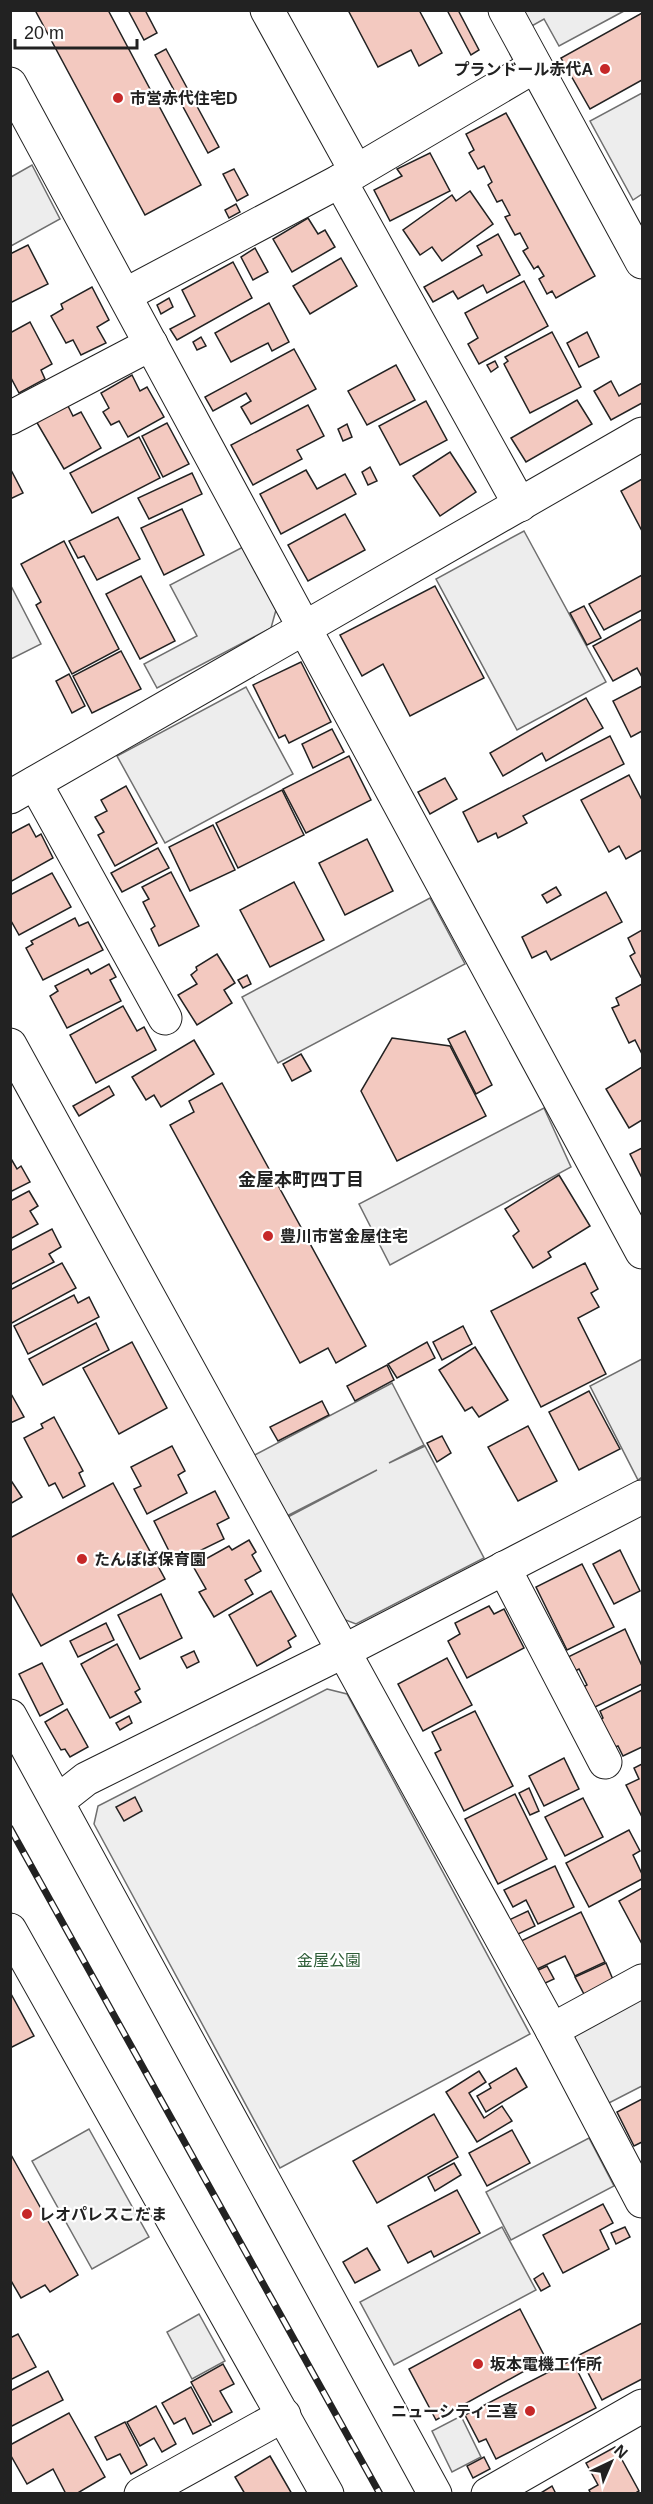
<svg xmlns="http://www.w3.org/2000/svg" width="653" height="2504" viewBox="0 0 653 2504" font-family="Helvetica,'Noto Sans JP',sans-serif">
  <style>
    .green { fill: #eee; stroke: #6f6f6f; stroke-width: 1.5 }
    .parking { fill: #ededed; stroke: #6f6f6f; stroke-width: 1.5 }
    .building { fill: #f3c9c0; stroke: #222; stroke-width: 1.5 }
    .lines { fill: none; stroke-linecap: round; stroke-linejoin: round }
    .street-casing { stroke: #222; stroke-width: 35 }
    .secondary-casing { stroke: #222; stroke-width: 35 }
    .street { stroke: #fff; stroke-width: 33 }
    .secondary { stroke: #fff; stroke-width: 33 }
    .rail-casing { stroke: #222; stroke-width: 7 }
    .rail { stroke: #fff; stroke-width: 4.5; stroke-dasharray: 14; stroke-linecap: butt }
    .poi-dot { fill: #c62828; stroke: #fff; stroke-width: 2 }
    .labels { text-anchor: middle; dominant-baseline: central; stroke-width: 4.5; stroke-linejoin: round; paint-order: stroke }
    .poi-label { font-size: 16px; font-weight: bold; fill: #222; stroke: #fff; text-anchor: start }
    .park-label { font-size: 16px; fill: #2f5e38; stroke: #fff }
    .neighbourhood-label { font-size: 18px; font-weight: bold; fill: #222; stroke: #fff }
  </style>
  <rect width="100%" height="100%" fill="#fff"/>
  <!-- green -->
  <path class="green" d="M 327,1689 L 347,1694 L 530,2034 L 280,2168 L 94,1824 L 98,1806 Z"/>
  <!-- parking -->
  <g class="parking">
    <path d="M 521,11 L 624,11 L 559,46 L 544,19 L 530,27 Z"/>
    <path d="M 642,93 L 642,194 L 633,200 L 590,121 Z"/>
    <path d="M 32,165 L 60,219 L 11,246 L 11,177 Z"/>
    <path d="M 524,531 L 606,682 L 517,730 L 436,579 Z"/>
    <path d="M 243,547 L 276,610 L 271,628 L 157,688 L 144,664 L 197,636 L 170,585 Z"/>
    <path d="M 10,584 L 41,644 L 11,659 L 10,659 Z"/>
    <path d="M 246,687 L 293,774 L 165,843 L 117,756 Z"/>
    <path d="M 430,898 L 465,964 L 278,1063 L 242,997 Z"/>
    <path d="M 544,1108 L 571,1167 L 390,1265 L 359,1204 Z"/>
    <path d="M 642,1359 L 642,1477 L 638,1480 L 590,1386 Z"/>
    <path d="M 392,1383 L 424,1445 L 389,1463 L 425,1446 L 484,1558 L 356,1624 L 335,1616 L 284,1519 L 377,1470 L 283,1518 L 251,1457 Z"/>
    <path d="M 642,1994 L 642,2086 L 605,2105 L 571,2043 L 575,2031 Z"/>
    <path d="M 89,2129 L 149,2237 L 92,2269 L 32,2161 Z"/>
    <path d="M 589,2138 L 614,2186 L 511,2240 L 486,2192 Z"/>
    <path d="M 502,2227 L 536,2290 L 394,2365 L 360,2302 Z"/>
    <path d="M 199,2314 L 225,2361 L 192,2379 L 167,2332 Z"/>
    <path d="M 461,2416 L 481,2457 L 452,2472 L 432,2431 Z"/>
  </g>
  <!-- building -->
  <g class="building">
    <path d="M 35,10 L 108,10 L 201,185 L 145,215 Z"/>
    <path d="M 128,10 L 145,10 L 157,33 L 144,40 Z"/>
    <path d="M 348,10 L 419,10 L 442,53 L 419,66 L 411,50 L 378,67 Z"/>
    <path d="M 447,10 L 458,10 L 479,50 L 471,55 Z"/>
    <path d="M 642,13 L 642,80 L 590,109 L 561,58 Z"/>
    <path d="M 166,49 L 219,147 L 208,153 L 155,55 Z"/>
    <path d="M 506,113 L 595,276 L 556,298 L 552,291 L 547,294 L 539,279 L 544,276 L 538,266 L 534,269 L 523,251 L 528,248 L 520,233 L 515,235 L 505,217 L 510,215 L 502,200 L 497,202 L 488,185 L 492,182 L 484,166 L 478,169 L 469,153 L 474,150 L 466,134 Z"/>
    <path d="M 430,153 L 450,191 L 390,221 L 374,190 L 402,176 L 397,169 Z"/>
    <path d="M 234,169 L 248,195 L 237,201 L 223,174 Z"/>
    <path d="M 470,191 L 493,224 L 442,261 L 432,247 L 420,255 L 403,230 L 452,195 L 456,201 Z"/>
    <path d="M 236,204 L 240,212 L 229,218 L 225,210 Z"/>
    <path d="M 308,218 L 318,234 L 325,230 L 335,247 L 292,272 L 273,239 Z"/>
    <path d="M 498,234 L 520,275 L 487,293 L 483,285 L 458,299 L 453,291 L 433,302 L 424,287 L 482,255 L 477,246 Z"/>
    <path d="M 28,245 L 48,284 L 10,303 L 10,254 Z"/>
    <path d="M 255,248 L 268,272 L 253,280 L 241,257 Z"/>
    <path d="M 341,258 L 357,286 L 310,314 L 293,286 Z"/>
    <path d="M 233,262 L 252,298 L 177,340 L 170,329 L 195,316 L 182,290 Z"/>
    <path d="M 524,281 L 548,326 L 479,364 L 468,344 L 478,338 L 465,313 Z"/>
    <path d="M 92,287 L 109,320 L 97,327 L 106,343 L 81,355 L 73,340 L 66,343 L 51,316 L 63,309 L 61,304 Z"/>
    <path d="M 169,298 L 173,307 L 161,314 L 157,305 Z"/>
    <path d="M 269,303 L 289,342 L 272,351 L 268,343 L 231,362 L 215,333 Z"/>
    <path d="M 30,322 L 52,364 L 41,370 L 45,379 L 19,393 L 10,376 L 10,333 Z"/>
    <path d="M 552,332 L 581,387 L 530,413 L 504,364 L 508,361 L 505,357 Z"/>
    <path d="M 587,332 L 599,357 L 579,367 L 567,343 Z"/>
    <path d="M 201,337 L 206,346 L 197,350 L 193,342 Z"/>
    <path d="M 294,349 L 316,389 L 251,424 L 241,407 L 251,401 L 246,393 L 213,411 L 205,397 Z"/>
    <path d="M 495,361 L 498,367 L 491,372 L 487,365 Z"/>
    <path d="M 396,365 L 415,400 L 367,425 L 348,391 Z"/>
    <path d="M 132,375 L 140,391 L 147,387 L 164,417 L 128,437 L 119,421 L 111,425 L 103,412 L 109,408 L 101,393 Z"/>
    <path d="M 611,381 L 619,396 L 642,383 L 642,403 L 611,420 L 594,391 Z"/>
    <path d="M 577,400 L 592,424 L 526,462 L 511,438 Z"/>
    <path d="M 426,401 L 447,440 L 400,465 L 379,426 Z"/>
    <path d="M 67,404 L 73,416 L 81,412 L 101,448 L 64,469 L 36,421 Z"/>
    <path d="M 308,405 L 324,436 L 297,450 L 302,459 L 253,485 L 231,445 Z"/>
    <path d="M 167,423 L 189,464 L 163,477 L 142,436 Z"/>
    <path d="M 347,424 L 352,437 L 343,441 L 338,429 Z"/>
    <path d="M 139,437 L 160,478 L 92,513 L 70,473 Z"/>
    <path d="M 450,452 L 476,492 L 440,516 L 413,476 Z"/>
    <path d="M 370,467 L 377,481 L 368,485 L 362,472 Z"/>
    <path d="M 10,468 L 23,493 L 10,499 Z"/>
    <path d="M 306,470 L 317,489 L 345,474 L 356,494 L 281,534 L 260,494 Z"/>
    <path d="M 192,473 L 202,494 L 149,519 L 138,498 Z"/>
    <path d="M 642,479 L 642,531 L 621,491 Z"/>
    <path d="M 182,509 L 204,555 L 164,575 L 141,528 Z"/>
    <path d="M 345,514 L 365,550 L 308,581 L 288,545 Z"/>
    <path d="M 118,517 L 140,559 L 97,580 L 84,556 L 78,558 L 69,541 Z"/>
    <path d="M 64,541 L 119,649 L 72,674 L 36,605 L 41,602 L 21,564 Z"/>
    <path d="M 642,575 L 642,610 L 604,630 L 589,604 Z"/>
    <path d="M 141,576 L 175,641 L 140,659 L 106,594 Z"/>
    <path d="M 435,586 L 484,678 L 410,716 L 383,664 L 362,676 L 340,635 Z"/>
    <path d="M 584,606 L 601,638 L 587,645 L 570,613 Z"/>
    <path d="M 642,619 L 642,677 L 637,668 L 613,681 L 593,646 Z"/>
    <path d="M 121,651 L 141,689 L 92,713 L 73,676 Z"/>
    <path d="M 301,662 L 331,722 L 289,743 L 285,735 L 279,738 L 253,685 Z"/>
    <path d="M 69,674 L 85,706 L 72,713 L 56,681 Z"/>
    <path d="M 642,686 L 642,731 L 631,737 L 613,701 Z"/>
    <path d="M 586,698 L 603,728 L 546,761 L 542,753 L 503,776 L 490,753 Z"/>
    <path d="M 332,729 L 344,752 L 313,768 L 302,744 Z"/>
    <path d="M 610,736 L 624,764 L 523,816 L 527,823 L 498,838 L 496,833 L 478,842 L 463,812 Z"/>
    <path d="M 349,756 L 371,800 L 306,833 L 283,789 Z"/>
    <path d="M 629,775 L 642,800 L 642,850 L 626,859 L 619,846 L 609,852 L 581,800 Z"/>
    <path d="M 445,778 L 457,799 L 430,814 L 418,792 Z"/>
    <path d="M 126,786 L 157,843 L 115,866 L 98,835 L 104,832 L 95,817 L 107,811 L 101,800 Z"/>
    <path d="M 282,790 L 304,835 L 238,868 L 216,823 Z"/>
    <path d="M 29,824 L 36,837 L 41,834 L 53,858 L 10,882 L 10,834 Z"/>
    <path d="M 213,825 L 235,870 L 190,891 L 169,847 Z"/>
    <path d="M 367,839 L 393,891 L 345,915 L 319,863 Z"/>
    <path d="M 158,848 L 169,868 L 122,892 L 111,873 Z"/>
    <path d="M 171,872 L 199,926 L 159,946 L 151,929 L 155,926 L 143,902 L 149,899 L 142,887 Z"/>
    <path d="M 52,873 L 71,907 L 19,935 L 10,919 L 10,895 Z"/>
    <path d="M 294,882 L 324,940 L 270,967 L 240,910 Z"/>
    <path d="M 556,887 L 561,895 L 547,903 L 542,895 Z"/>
    <path d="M 606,892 L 622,922 L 551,960 L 546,951 L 532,958 L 522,937 Z"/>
    <path d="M 75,918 L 79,926 L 88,922 L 103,950 L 43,980 L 26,948 L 33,944 L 31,941 Z"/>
    <path d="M 642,930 L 642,976 L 641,977 L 630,956 L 635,953 L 628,938 Z"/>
    <path d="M 217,954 L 235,983 L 224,990 L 232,1003 L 197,1025 L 178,995 L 197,984 L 191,975 L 197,970 L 196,967 Z"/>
    <path d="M 109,964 L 116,977 L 110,980 L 121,1001 L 67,1028 L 50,996 L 58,991 L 55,986 L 88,969 L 91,974 Z"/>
    <path d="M 247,975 L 251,984 L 243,988 L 238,980 Z"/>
    <path d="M 642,984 L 642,1054 L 635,1040 L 629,1043 L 612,1008 L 619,1005 L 616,998 Z"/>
    <path d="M 123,1006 L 137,1031 L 144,1027 L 156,1050 L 96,1083 L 70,1035 Z"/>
    <path d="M 465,1031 L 492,1085 L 476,1094 L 448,1039 Z"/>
    <path d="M 392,1038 L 450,1046 L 486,1116 L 397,1161 L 361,1091 Z"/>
    <path d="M 194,1040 L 214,1074 L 161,1107 L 154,1095 L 146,1100 L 132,1077 Z"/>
    <path d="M 301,1054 L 311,1071 L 292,1081 L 283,1064 Z"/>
    <path d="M 642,1067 L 642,1120 L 629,1128 L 606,1089 Z"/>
    <path d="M 222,1083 L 366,1346 L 336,1363 L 328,1348 L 300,1363 L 170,1125 L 194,1112 L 189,1101 Z"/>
    <path d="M 109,1086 L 114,1095 L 79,1116 L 73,1106 Z"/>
    <path d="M 642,1148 L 642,1178 L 630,1154 Z"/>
    <path d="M 10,1157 L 17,1169 L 21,1166 L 30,1182 L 10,1192 Z"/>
    <path d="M 559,1175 L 590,1226 L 548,1252 L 551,1257 L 533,1268 L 513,1236 L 519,1231 L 505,1209 Z"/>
    <path d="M 29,1191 L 38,1206 L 30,1211 L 38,1224 L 10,1239 L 10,1201 Z"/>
    <path d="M 52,1229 L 61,1247 L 49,1254 L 54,1262 L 10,1285 L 10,1251 Z"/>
    <path d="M 62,1263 L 76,1288 L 10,1324 L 10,1290 Z"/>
    <path d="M 585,1263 L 598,1289 L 591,1293 L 599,1307 L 578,1318 L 606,1374 L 541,1407 L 491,1311 Z"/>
    <path d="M 74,1295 L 78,1303 L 89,1297 L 99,1317 L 28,1354 L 14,1326 Z"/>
    <path d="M 96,1323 L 109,1350 L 43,1385 L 29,1359 Z"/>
    <path d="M 463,1326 L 472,1344 L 442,1360 L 433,1342 Z"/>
    <path d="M 132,1342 L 167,1408 L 119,1434 L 83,1368 Z"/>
    <path d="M 427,1342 L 435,1358 L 397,1378 L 388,1364 Z"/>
    <path d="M 475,1347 L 508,1400 L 479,1417 L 472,1407 L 465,1411 L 439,1370 Z"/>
    <path d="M 387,1365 L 394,1380 L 355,1401 L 347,1386 Z"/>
    <path d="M 589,1391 L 620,1449 L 579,1470 L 549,1412 Z"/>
    <path d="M 10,1392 L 24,1417 L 10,1423 Z"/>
    <path d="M 322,1401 L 329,1415 L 278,1441 L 270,1427 Z"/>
    <path d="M 54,1417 L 83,1471 L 79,1473 L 85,1486 L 63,1498 L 55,1483 L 49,1486 L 24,1438 L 43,1428 L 41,1424 Z"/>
    <path d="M 528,1426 L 557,1481 L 518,1501 L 488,1447 Z"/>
    <path d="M 442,1436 L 451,1453 L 437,1462 L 427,1443 Z"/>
    <path d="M 172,1446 L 185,1471 L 178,1475 L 187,1493 L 147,1514 L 134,1489 L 141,1486 L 131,1467 Z"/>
    <path d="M 10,1479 L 22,1497 L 10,1504 Z"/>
    <path d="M 113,1483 L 165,1579 L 41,1646 L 10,1590 L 10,1538 Z"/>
    <path d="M 215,1491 L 229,1518 L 217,1524 L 224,1539 L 175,1563 L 154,1521 Z"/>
    <path d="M 249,1540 L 256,1552 L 252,1555 L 261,1571 L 245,1580 L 253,1594 L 214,1617 L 199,1592 L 206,1589 L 193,1566 L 229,1546 L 232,1550 Z"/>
    <path d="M 620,1550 L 640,1591 L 614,1604 L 593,1564 Z"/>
    <path d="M 582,1564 L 614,1627 L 567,1650 L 536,1587 Z"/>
    <path d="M 271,1591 L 296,1636 L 288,1641 L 291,1647 L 257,1666 L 229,1615 Z"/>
    <path d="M 161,1594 L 182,1638 L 140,1659 L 118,1615 Z"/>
    <path d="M 489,1606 L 494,1614 L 504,1609 L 524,1648 L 467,1678 L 448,1641 L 460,1634 L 455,1623 Z"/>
    <path d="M 106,1623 L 114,1640 L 78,1657 L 70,1641 Z"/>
    <path d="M 625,1629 L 642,1666 L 642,1684 L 593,1708 L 583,1687 L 587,1685 L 579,1669 L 575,1671 L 568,1657 Z"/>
    <path d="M 117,1644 L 140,1689 L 135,1692 L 141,1702 L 110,1718 L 81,1664 Z"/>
    <path d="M 194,1651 L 199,1662 L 187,1668 L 181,1657 Z"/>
    <path d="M 447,1658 L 472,1705 L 423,1731 L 398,1684 Z"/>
    <path d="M 42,1663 L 63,1704 L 40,1716 L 19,1674 Z"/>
    <path d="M 642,1690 L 642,1747 L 623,1756 L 618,1746 L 615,1747 L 601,1719 L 603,1718 L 600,1711 Z"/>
    <path d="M 67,1709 L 88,1747 L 70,1757 L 65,1749 L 61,1750 L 45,1722 Z"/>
    <path d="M 475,1711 L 513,1786 L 464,1811 L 435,1753 L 441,1750 L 432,1732 Z"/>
    <path d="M 129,1716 L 132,1723 L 120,1730 L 116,1723 Z"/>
    <path d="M 564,1758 L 579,1789 L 544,1806 L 529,1776 Z"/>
    <path d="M 642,1764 L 642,1817 L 626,1785 L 639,1779 L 634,1768 Z"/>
    <path d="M 529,1788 L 539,1811 L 530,1815 L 519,1793 Z"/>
    <path d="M 515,1794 L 547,1859 L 498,1884 L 465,1819 Z"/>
    <path d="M 135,1797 L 142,1811 L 124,1821 L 116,1807 Z"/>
    <path d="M 583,1798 L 603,1837 L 565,1856 L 545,1817 Z"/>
    <path d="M 629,1830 L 640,1851 L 633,1855 L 642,1874 L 642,1879 L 589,1907 L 566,1863 Z"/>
    <path d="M 555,1866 L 574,1907 L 538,1924 L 526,1900 L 513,1907 L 504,1890 Z"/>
    <path d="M 642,1888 L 642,1944 L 619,1901 Z"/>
    <path d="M 528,1911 L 535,1926 L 514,1936 L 507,1921 Z"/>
    <path d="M 581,1912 L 605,1962 L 575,1976 L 565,1956 L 533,1971 L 519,1942 Z"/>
    <path d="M 606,1963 L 614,1982 L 585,1996 L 575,1977 Z"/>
    <path d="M 547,1966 L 554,1979 L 541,1985 L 534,1972 Z"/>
    <path d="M 10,1992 L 34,2036 L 10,2048 Z"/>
    <path d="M 516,2068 L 527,2087 L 486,2112 L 477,2096 L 491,2088 L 489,2084 Z"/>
    <path d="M 479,2071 L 486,2082 L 469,2093 L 484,2118 L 502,2106 L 512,2121 L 477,2142 L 446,2092 Z"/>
    <path d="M 642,2099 L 642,2142 L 634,2146 L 617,2112 Z"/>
    <path d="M 434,2114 L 458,2157 L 377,2203 L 353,2161 Z"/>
    <path d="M 512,2130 L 530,2163 L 487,2186 L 469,2153 Z"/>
    <path d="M 10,2153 L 78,2275 L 50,2292 L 45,2285 L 21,2298 L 10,2279 Z"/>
    <path d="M 454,2163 L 461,2175 L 435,2191 L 428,2177 Z"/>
    <path d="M 457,2190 L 480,2233 L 434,2257 L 431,2251 L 408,2263 L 388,2226 Z"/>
    <path d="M 603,2204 L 613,2223 L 600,2230 L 609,2249 L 563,2273 L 543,2235 Z"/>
    <path d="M 625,2227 L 630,2237 L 616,2244 L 611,2233 Z"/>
    <path d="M 367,2248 L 380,2270 L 355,2283 L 343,2262 Z"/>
    <path d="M 543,2273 L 550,2286 L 541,2291 L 534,2279 Z"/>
    <path d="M 520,2309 L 546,2359 L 436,2420 L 409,2369 Z"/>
    <path d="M 642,2323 L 642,2379 L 602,2400 L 579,2355 Z"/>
    <path d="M 18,2334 L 36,2367 L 10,2380 L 10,2338 Z"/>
    <path d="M 572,2360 L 596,2408 L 496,2459 L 486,2439 L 479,2442 L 465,2415 Z"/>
    <path d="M 223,2364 L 234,2384 L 220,2391 L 232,2412 L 213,2422 L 191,2382 Z"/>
    <path d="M 48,2371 L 63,2400 L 10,2427 L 10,2391 Z"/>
    <path d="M 191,2387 L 211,2425 L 193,2434 L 185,2418 L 174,2424 L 162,2403 Z"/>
    <path d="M 156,2406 L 176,2444 L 162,2452 L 154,2438 L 140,2446 L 127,2422 Z"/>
    <path d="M 69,2413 L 105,2477 L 76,2494 L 66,2494 L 53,2469 L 27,2484 L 10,2454 L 10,2445 Z"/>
    <path d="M 125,2422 L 147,2465 L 131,2474 L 120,2454 L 107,2460 L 95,2437 Z"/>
    <path d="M 615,2447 L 639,2491 L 634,2494 L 591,2494 L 589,2490 L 598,2485 L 586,2463 Z"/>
    <path d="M 270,2456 L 292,2494 L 245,2494 L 235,2477 Z"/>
    <path d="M 484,2457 L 490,2469 L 473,2478 L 467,2466 Z"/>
    <path d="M 552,2486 L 556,2494 L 539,2494 Z"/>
  </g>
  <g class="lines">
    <!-- street casing -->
    <g class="street-casing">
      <g id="street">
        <path d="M 267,10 L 356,171"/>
        <path d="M 505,10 L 642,262"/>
        <path d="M 10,84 L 642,1252"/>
        <path d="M 340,181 L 520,505"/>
        <path d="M 125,295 L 340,181 L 535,66"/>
        <path d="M 10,418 L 151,344"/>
        <path d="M 35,783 L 165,1018"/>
        <path d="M 10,797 L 642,434"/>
        <path d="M 10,1045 L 552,2030 L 642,2201"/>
        <path d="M 504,1568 L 605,1762"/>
        <path d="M 58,1801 L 86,1779 L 344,1651 L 642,1497"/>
        <path d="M 552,2030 L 642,1981"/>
        <path d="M 141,2494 L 284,2415"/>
        <path d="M 488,2494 L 642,2406"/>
      </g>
    </g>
    <!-- secondary casing -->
    <g class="secondary-casing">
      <g id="secondary">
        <path d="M 10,1716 L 435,2494"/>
        <path d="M 10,1930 L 327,2494"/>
      </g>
    </g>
    <!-- street -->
    <use href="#street" class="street"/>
    <!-- secondary -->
    <use href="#secondary" class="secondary"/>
    <!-- rail casing -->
    <g class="rail-casing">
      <path id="rail" d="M 10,1828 L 380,2494"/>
    </g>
    <!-- rail -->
    <use href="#rail" class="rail"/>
  </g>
  <!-- markers -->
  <g class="poi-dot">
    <circle cx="605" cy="69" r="6"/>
    <circle cx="118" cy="98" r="6"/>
    <circle cx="268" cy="1236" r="6"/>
    <circle cx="82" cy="1559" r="6"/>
    <circle cx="27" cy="2214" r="6"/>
    <circle cx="478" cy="2364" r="6"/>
    <circle cx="530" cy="2411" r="6"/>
  </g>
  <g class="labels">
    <!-- poi labels -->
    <g class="poi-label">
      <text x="593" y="69" text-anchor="end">プランドール赤代A</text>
      <text x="130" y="98">市営赤代住宅D</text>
      <text x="280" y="1236">豊川市営金屋住宅</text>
      <text x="94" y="1559">たんぽぽ保育園</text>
      <text x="39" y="2214">レオパレスこだま</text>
      <text x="490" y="2364">坂本電機工作所</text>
      <text x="518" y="2411" text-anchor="end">ニューシティ三喜</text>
    </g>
    <!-- park labels -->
    <g class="park-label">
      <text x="329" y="1960">金屋公園</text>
    </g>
    <!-- neighbourhood labels -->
    <g class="neighbourhood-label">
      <text x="301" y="1180">金屋本町四丁目</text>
    </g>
  </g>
  <!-- border -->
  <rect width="653" height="2504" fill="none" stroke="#222222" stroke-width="24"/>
  <!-- north arrow -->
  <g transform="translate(611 2462) rotate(44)" stroke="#ffffff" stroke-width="4.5" paint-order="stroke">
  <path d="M0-4.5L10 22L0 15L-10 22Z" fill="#222222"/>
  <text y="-9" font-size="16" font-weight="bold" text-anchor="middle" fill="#222222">N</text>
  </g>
  <!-- scale -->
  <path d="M15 39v9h122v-9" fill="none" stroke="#222222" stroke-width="3"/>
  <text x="24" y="39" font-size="18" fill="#222222" stroke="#ffffff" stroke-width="4.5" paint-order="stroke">20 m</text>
</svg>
